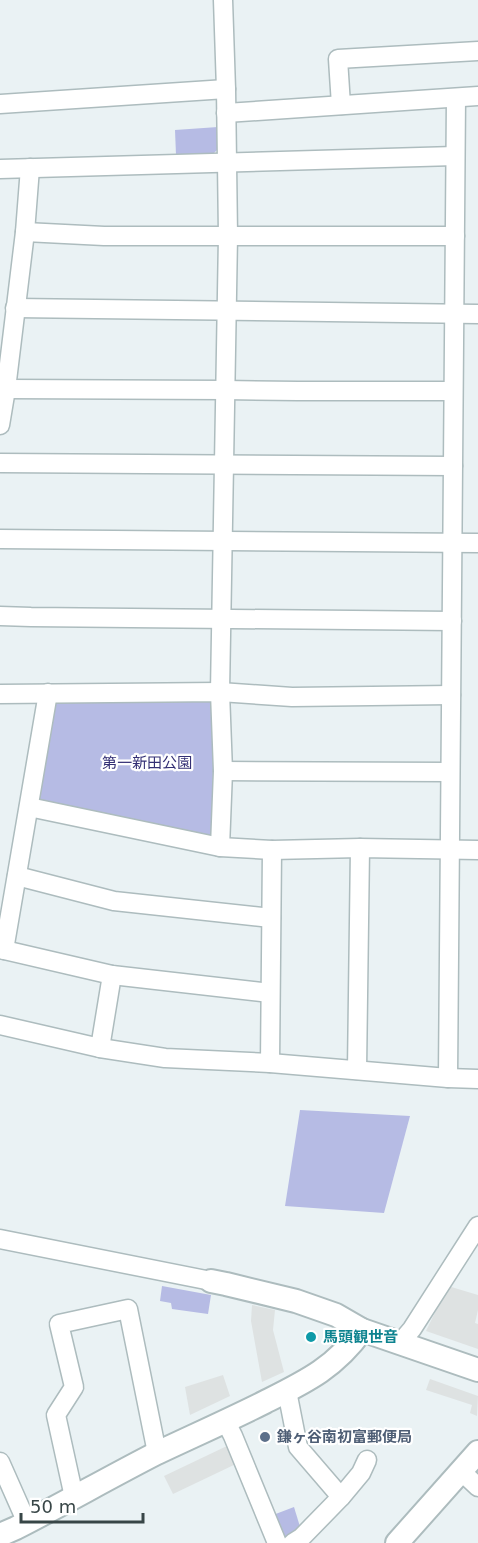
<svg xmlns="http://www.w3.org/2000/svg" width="478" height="1543" viewBox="0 0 478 1543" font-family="'DejaVu Sans','Noto Sans JP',sans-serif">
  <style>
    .green { fill: #b6bbe4 }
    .parking { fill: #dee2e2 }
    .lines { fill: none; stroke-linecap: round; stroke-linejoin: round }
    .minor-casing { stroke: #adbcbe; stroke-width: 21 }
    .tertiary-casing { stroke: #adbcbe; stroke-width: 26 }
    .minor { stroke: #fff; stroke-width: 18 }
    .tertiary { stroke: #fff; stroke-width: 22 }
    .culture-dot { fill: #0f9aa8; stroke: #fff; stroke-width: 2 }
    .service-dot { fill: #5c6f8a; stroke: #fff; stroke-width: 2 }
    .labels { text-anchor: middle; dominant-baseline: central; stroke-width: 4.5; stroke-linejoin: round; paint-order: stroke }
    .park-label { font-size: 15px; fill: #343075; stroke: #fff }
    .culture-label { font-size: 15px; font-weight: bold; fill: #0d838f; stroke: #fff; text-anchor: start }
    .service-label { font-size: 15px; font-weight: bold; fill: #4e5e75; stroke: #fff; text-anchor: start }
  </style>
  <rect width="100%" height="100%" fill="#eaf2f4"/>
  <!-- green -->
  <g class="green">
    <path d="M 218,127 L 218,149 L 213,154 L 176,155 L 175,130 Z"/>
    <path d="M 57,698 L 206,700 L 214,704 L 212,835 L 208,839 L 37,801 L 52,704 Z"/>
    <path d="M 300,1110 L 410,1116 L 384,1213 L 285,1206 Z"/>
    <path d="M 162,1286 L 211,1295 L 208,1314 L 172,1309 L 171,1303 L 160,1301 Z"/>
    <path d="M 294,1507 L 301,1530 L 284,1542 L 273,1515 Z"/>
  </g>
  <!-- parking -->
  <g class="parking">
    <path d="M 448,1286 L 478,1295 L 478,1310 L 475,1323 L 478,1324 L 478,1349 L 426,1331 Z"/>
    <path d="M 252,1305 L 275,1310 L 273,1330 L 284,1372 L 262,1382 L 251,1321 Z"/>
    <path d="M 223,1375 L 230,1396 L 190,1415 L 185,1387 Z"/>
    <path d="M 430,1379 L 478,1396 L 477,1416 L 470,1413 L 472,1405 L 426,1390 Z"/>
    <path d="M 229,1445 L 238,1463 L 173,1494 L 164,1476 Z"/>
  </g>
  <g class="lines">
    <!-- minor casing -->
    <g class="minor-casing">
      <g id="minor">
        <path d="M 0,104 L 226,89"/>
        <path d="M 341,105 L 338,59 L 478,51"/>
        <path d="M 226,113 L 478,96"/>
        <path d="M 0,169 L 455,156"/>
        <path d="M 25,232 L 104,236 L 455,236"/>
        <path d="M 15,308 L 478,314"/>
        <path d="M 6,389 L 225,390 L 298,391 L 453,391"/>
        <path d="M 0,425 L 6,389 L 25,232 L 30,168"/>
        <path d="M 0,463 L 453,466"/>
        <path d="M 0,539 L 478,543"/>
        <path d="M 0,616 L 31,617 L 452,621"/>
        <path d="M 0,694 L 220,692 L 292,697 L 451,695"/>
        <path d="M 223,771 L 450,772"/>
        <path d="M 29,807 L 220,847 L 272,850 L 360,848 L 478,850"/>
        <path d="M 220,847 L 223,771 L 220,692 L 228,236 L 226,89 L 223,0"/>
        <path d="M 17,876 L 114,901 L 271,918"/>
        <path d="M 0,949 L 112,975 L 270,993"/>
        <path d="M 4,950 L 48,693"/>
        <path d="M 0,1025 L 100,1048 L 165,1058 L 270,1063 L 448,1078 L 478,1079"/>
        <path d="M 100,1048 L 112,975"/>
        <path d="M 270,1063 L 272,850"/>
        <path d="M 357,1070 L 360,848"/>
        <path d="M 448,1078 L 456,98"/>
        <path d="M 0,1239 L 211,1281"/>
        <path d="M 400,1343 L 412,1329 L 478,1226"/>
        <path d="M 287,1391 L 298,1447 L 341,1497 L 301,1538 L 293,1543"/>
        <path d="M 226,1422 L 233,1436 L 277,1543"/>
        <path d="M 0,1462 L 27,1523"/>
        <path d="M 461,1471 L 478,1487"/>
        <path d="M 74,1497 L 56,1415 L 74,1387 L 59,1324 L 128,1309 L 157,1453"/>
        <path d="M 341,1497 L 361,1473 L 367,1460"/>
      </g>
    </g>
    <!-- tertiary casing -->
    <g class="tertiary-casing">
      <g id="tertiary">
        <path d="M 211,1281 L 226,1284 L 296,1301 L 336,1315 L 362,1330 L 478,1370"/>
        <path d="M 0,1535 L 16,1528 C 63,1504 110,1477 157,1453 C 193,1436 229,1420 265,1402 C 305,1382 335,1368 362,1330"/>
        <path d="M 397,1543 L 478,1452"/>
      </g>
    </g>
    <!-- minor -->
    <use href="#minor" class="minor"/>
    <!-- tertiary -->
    <use href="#tertiary" class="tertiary"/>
  </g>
  <!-- markers -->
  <circle class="culture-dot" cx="311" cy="1337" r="6"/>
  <circle class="service-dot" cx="265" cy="1437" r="6"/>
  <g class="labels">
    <!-- park labels -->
    <g class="park-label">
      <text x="147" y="763">第一新田公園</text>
    </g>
    <!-- culture labels -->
    <g class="culture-label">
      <text x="323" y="1337">馬頭観世音</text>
    </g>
    <!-- service labels -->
    <g class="service-label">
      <text x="277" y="1437">鎌ヶ谷南初富郵便局</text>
    </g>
  </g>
  <!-- scale -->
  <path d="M21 1513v9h122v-9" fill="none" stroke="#384647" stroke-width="3"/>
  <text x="30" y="1513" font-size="18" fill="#384647" stroke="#ffffff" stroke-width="4.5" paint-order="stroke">50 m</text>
</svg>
